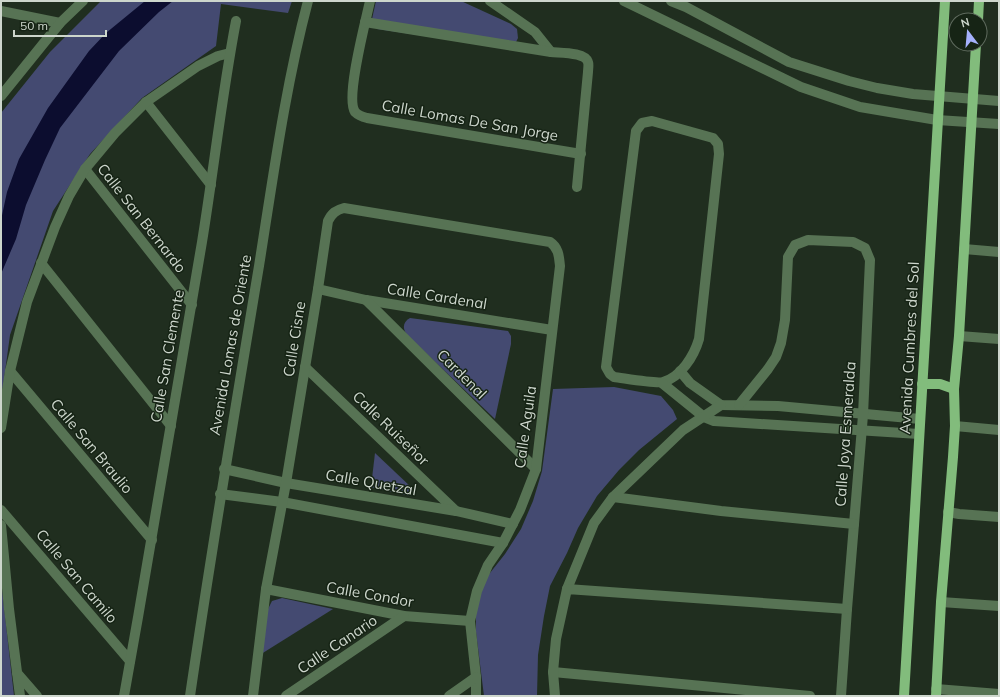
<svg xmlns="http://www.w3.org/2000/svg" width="1000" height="697" viewBox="0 0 1000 697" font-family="Mulish,sans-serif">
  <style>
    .green { fill: #444a71 }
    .water { fill: #0c0d2f }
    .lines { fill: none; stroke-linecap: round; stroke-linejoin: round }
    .minor { stroke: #577354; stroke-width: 10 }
    .major { stroke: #82bc7c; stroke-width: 10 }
    .labels { text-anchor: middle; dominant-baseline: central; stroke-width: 3; stroke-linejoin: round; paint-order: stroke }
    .street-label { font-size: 15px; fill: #cdd6cc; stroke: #162415 }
  </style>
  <rect width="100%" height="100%" fill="#202e1f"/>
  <!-- green -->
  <g class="green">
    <path d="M 101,1 L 292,1 L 288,13 L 221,4 L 216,46 L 142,98 L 90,154 L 53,211 L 10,335 L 1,401 L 1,113 L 50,52 Z"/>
    <path d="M 376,1 L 461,1 L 511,24 L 517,29 L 518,38 L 514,46 L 507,48 L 377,29 L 372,19 Z"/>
    <path d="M 410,318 L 508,331 L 511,336 L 511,344 L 495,419 L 407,335 C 402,328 403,322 410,318 Z"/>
    <path d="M 614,387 L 661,396 L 673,410 L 677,419 L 639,450 L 619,470 L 597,496 L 578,528 L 567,553 L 550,586 L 544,616 L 538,655 L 537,696 L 484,696 L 476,632 L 476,606 L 486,578 L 505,554 L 521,529 L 533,501 L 542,471 L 553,389 Z"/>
    <path d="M 375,453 L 412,488 L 414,491 L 413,495 L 410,496 L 371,487 Z"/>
    <path d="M 1,580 L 14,696 L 1,696 Z"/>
    <path d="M 282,598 L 333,609 L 258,656 L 268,609 L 272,601 Z"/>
  </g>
  <!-- water -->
  <path class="water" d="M 145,1 L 173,1 L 159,12 L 119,51 L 60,128 L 45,160 L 26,205 L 16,239 L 1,274 L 1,220 L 7,192 L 19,159 L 48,108 L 89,51 L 106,33 Z"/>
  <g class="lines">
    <!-- minor -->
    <g class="minor">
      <path d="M 370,1 C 366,20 345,98 355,112 C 358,115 363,117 367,118 L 581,154"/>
      <path d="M 490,1 L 535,32 L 551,52"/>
      <path d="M 624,1 L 801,87 L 860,107 L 937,120 L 999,124"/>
      <path d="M 671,1 L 686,7 L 789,62 L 849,81 L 877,88 L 913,94 L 999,101"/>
      <path d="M 1,11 L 60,23"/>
      <path d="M 365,22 L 551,52 C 561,53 585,52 588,62 C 589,65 588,69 588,72 L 577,187"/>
      <path d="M 1,96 L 60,23 L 83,1"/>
      <path d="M 146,102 L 211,185"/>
      <path d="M 652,121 L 713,138 L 718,144 L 719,154 L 699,339 C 694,356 681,377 663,382 C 656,384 623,378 614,377 L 610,374 L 606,367 L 636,131 L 642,123 Z"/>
      <path d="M 85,169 L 192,305"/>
      <path d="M 964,249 L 999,252"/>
      <path d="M 41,263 L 171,426"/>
      <path d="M 318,289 L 366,300 L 552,330"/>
      <path d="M 366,300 L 536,469"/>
      <path d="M 959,336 L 999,339"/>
      <path d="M 305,367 L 456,511"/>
      <path d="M 10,371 L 152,540"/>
      <path d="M 680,371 L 690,383 L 721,405 L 778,406 L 920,419"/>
      <path d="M 662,383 L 704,417 L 714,421 L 919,434"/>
      <path d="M 739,405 L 768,369 L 776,357 L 781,343 L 785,320 L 788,257 L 795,245 L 808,240 L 853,242 L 865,248 L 870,260 L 863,415 L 847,609 L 841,696"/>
      <path d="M 955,426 L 999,430"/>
      <path d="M 1,428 L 10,371 L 27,302 L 55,227 L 69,196 L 79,179 L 85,169 L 115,133 L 146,102 L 198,66 L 218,56 L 230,53"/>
      <path d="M 224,469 L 286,483 L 456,511 L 513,524"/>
      <path d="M 220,494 L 282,502 L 503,543"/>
      <path d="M 613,497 L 721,511 L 854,524"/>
      <path d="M 1,510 L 130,661"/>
      <path d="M 948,512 L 959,514 L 999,517"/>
      <path d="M 1,525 L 9,609 L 20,696"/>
      <path d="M 266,589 L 404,616 L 470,621"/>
      <path d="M 567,589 L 594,523 L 613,497 L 683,430 L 721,405"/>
      <path d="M 941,602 L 999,606"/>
      <path d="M 553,672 L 810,696"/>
      <path d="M 17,673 L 37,696"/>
      <path d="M 936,689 L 999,694"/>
      <path d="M 124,696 C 151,545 177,394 202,242 C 214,168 222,94 236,21"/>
      <path d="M 190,696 C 211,552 235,409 259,266 C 273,178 285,88 308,1"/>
      <path d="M 253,696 L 266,589 L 286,483 L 318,289 L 328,221 C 332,213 336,210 344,208 L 550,242 C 559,248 559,257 560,266 L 536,469 L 520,510 L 503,543 L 488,565 L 477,591 L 470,621 L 476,677 L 476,696"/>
      <path d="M 286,696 L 404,616"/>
      <path d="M 449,696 L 476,677"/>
      <path d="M 555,696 L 553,672 L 556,639 L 567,589 L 847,609"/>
    </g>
    <!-- major -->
    <g class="major">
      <path d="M 978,20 L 979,1"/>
      <path d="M 922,384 L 940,384 L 954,389"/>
      <path d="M 904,696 L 945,1"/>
      <path d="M 936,696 L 941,602 L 953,457 L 955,426 L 954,389 L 959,336 L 976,44"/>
    </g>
  </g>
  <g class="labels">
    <!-- street labels -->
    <g class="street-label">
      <text transform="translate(470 120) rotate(10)">Calle Lomas De San Jorge</text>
      <text transform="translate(142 218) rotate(52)">Calle San Bernardo</text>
      <text transform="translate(437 296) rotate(9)">Calle Cardenal</text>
      <text transform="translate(294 339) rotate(-81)">Calle Cisne</text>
      <text transform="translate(230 345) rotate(-80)">Avenida Lomas de Oriente</text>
      <text transform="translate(909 348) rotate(-87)">Avenida Cumbres del Sol</text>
      <text transform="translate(167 356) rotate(-80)">Calle San Clemente</text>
      <text transform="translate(462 374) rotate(45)">Cardenal</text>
      <text transform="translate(525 427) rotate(-82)">Calle Aguila</text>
      <text transform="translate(391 428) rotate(44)">Calle Ruiseñor</text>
      <text transform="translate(845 434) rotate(-86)">Calle Joya Esmeralda</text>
      <text transform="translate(92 446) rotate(50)">Calle San Braulio</text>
      <text transform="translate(371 482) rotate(10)">Calle Quetzal</text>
      <text transform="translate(77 576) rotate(50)">Calle San Camilo</text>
      <text transform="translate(370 594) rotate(10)">Calle Condor</text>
      <text transform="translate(337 644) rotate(-34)">Calle Canario</text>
    </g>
  </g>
  <!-- border -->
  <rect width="1000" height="697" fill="none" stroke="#cdd6cc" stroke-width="4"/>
  <!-- north arrow -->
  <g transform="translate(968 32) rotate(344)"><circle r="19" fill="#162415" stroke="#5f6b5e"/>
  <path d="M0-3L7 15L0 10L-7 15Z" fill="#a5b1fc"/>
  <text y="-6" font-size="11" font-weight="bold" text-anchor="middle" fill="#cdd6cc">N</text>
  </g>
  <!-- scale -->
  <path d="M14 30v6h92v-6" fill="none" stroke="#cdd6cc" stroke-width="2"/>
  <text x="20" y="30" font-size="12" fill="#cdd6cc" stroke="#162415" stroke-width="3" paint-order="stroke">50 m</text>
</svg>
